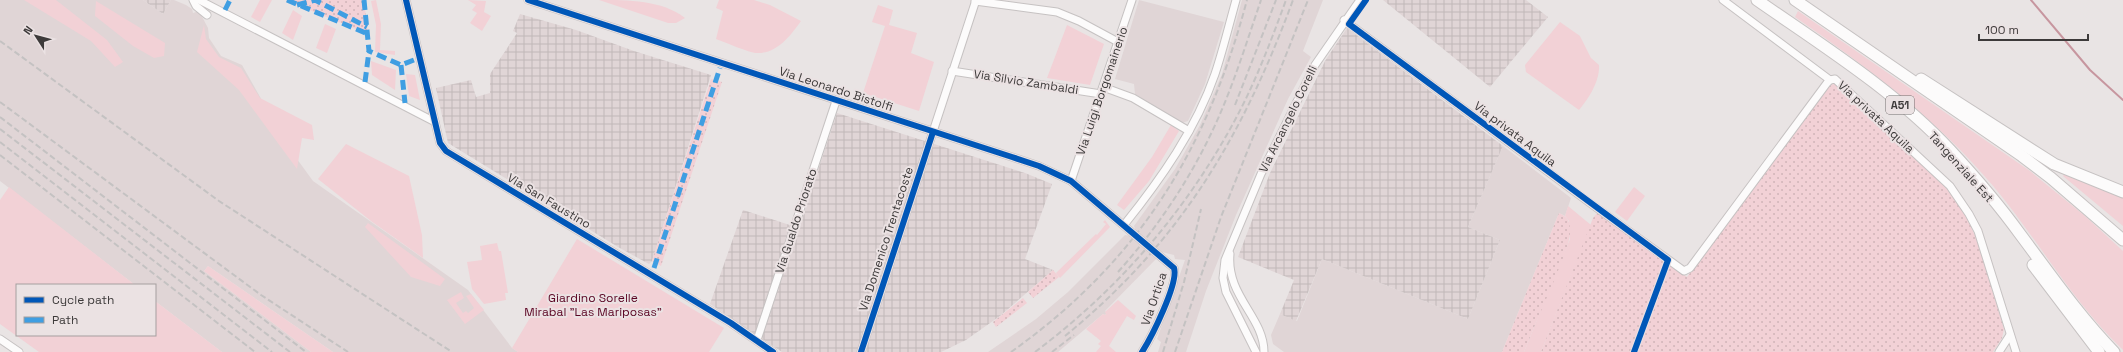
<svg xmlns="http://www.w3.org/2000/svg" width="2123" height="352" viewBox="0 0 2123 352" font-family="'Space Grotesk',sans-serif">
  <style>
    .built { fill: #e0d5d6 }
    .industrial { fill: url(#industrial-grid) }
    .green { fill: #f2d1d6 }
    .park { fill: url(#park-dots) }
    .lines { fill: none; stroke-linecap: round; stroke-linejoin: round }
    .stream { stroke: #c7969f; stroke-width: 2 }
    .minor-casing { stroke: #c6c2c2; stroke-width: 9 }
    .highway-casing { stroke: #c6c2c2; stroke-width: 13 }
    .minor { stroke: #fcfbfb; stroke-width: 7 }
    .highway { stroke: #fcfbfb; stroke-width: 11 }
    .rail { stroke: #c4c2c2; stroke-width: 2; stroke-dasharray: 6 3; stroke-linecap: butt }
    .quiet { stroke: #3f9ee2; stroke-width: 5; stroke-dasharray: 10 5; stroke-linecap: butt }
    .cycleway-casing { stroke: #ebe2e3; stroke-width: 8 }
    .cycleway { stroke: #0057b8; stroke-width: 6 }
    .labels { text-anchor: middle; dominant-baseline: central; stroke-width: 4; stroke-linejoin: round; paint-order: stroke }
    .shield { fill: #ebe2e3; stroke: #716c6d; stroke-width: 1 }
    .shield-label { font-size: 11px; font-weight: bold; fill: #3d3a3a }
    .street-label { font-size: 12px; fill: #3d3a3a; stroke: #ebe2e3 }
    .park-label { font-size: 12px; fill: #5a0523; stroke: #ebe2e3 }
  </style>
  <defs>
    <pattern id="industrial-grid" width="8" height="8" patternUnits="userSpaceOnUse"><rect width="8" height="8" fill="#e0d5d6"/><path d="M0 4h8M4 0v8" fill="none" stroke="#c1b8b8"/></pattern>
    <pattern id="park-dots" width="8" height="8" patternUnits="userSpaceOnUse"><rect width="8" height="8" fill="#f2d1d6"/><path d="M2 2h.1M6 6h.1" fill="none" stroke="#d0b4b8" stroke-width="1.8" stroke-linecap="round"/></pattern>
  </defs>
  <rect width="100%" height="100%" fill="#e9e4e4"/>
  <!-- built -->
  <g class="built">
    <path d="M 0,0 L 143,0 L 163,14 L 171,0 L 174,0 L 186,5 L 192,9 L 193,13 L 199,11 L 208,28 L 209,38 L 221,56 L 242,65 L 289,148 L 313,181 L 468,290 L 512,348 L 518,352 L 333,352 L 208,266 L 204,271 L 311,352 L 222,352 L 155,301 L 155,285 L 135,285 L 0,181 Z"/>
    <path d="M 1139,0 L 1224,22 L 1205,84 L 1188,121 L 1182,123 L 1135,94 L 1134,84 L 1115,79 Z"/>
    <path d="M 1242,0 L 1323,0 L 1303,51 L 1311,57 L 1288,99 L 1236,215 L 1206,291 L 1186,352 L 1158,352 L 1161,342 L 1157,339 L 1185,260 L 1175,259 L 1174,255 L 1162,252 L 1136,231 L 1134,226 L 1175,169 L 1200,125 L 1222,74 Z"/>
    <path d="M 1503,146 L 1571,198 L 1565,216 L 1559,213 L 1502,352 L 1284,352 L 1273,344 L 1271,335 L 1280,314 L 1297,321 L 1322,259 L 1468,319 L 1500,240 L 1468,227 Z"/>
    <path d="M 1125,235 L 1131,236 L 1157,258 L 1105,311 L 1107,313 L 1105,315 L 1103,314 L 1058,352 L 988,352 L 1036,319 L 1068,292 Z"/>
  </g>
  <!-- industrial -->
  <g class="industrial">
    <path d="M 143,0 L 171,0 L 163,14 Z"/>
    <path d="M 1383,0 L 1526,0 L 1548,17 L 1490,87 Z"/>
    <path d="M 520,14 L 576,30 L 634,51 L 711,75 L 652,261 L 649,264 L 618,247 L 448,143 L 436,88 L 471,80 L 476,97 L 490,93 L 490,74 L 517,33 L 513,31 Z"/>
    <path d="M 1347,28 L 1503,146 L 1468,227 L 1500,240 L 1468,319 L 1322,259 L 1296,321 L 1280,314 L 1294,280 L 1238,257 L 1270,173 L 1325,61 Z"/>
    <path d="M 837,113 L 1025,173 L 1052,184 L 1025,259 L 1053,270 L 1000,316 L 966,340 L 941,352 L 782,352 L 710,304 L 743,210 L 799,228 Z"/>
  </g>
  <!-- green -->
  <g class="green">
    <path d="M 24,0 L 56,0 L 107,40 L 123,62 L 115,67 L 91,41 Z"/>
    <path d="M 260,0 L 272,0 L 260,22 L 251,17 Z"/>
    <path d="M 376,0 L 381,24 L 380,50 L 395,51 L 395,55 L 375,52 L 376,25 L 371,1 Z"/>
    <path d="M 468,0 L 486,1 L 484,12 L 491,16 L 482,31 L 470,23 L 477,13 L 472,10 L 476,5 Z"/>
    <path d="M 599,0 C 628,0 662,0 685,18 L 676,23 L 668,23 Z"/>
    <path d="M 719,0 L 754,0 L 770,5 L 801,21 C 791,35 777,54 757,53 C 749,53 725,42 716,39 L 723,11 L 716,8 Z"/>
    <path d="M 96,1 L 165,43 L 164,56 L 154,58 L 133,46 L 95,16 Z"/>
    <path d="M 878,5 L 893,10 L 889,25 L 917,33 L 911,53 L 934,62 L 919,111 L 863,93 L 885,26 L 872,22 Z"/>
    <path d="M 293,10 L 302,16 L 293,40 L 282,33 Z"/>
    <path d="M 1798,11 L 2030,171 L 2085,216 L 2123,251 L 2123,350 C 2073,302 2038,240 1994,187 C 1937,119 1867,67 1795,17 Z"/>
    <path d="M 1560,22 L 1580,36 L 1591,58 L 1599,65 C 1600,81 1589,98 1579,110 L 1526,72 L 1525,65 Z"/>
    <path d="M 325,24 L 336,29 L 327,53 L 316,48 Z"/>
    <path d="M 204,25 L 206,39 L 219,57 L 241,68 L 260,98 L 312,125 L 314,140 L 302,138 L 297,169 L 239,90 L 197,52 Z"/>
    <path d="M 1067,25 L 1104,44 L 1090,85 L 1047,78 Z"/>
    <path d="M 371,61 L 396,70 L 395,90 L 372,75 Z"/>
    <path d="M 406,74 L 415,75 L 420,100 L 409,96 Z"/>
    <path d="M 1171,125 L 1179,131 L 1149,181 L 1124,210 L 1117,205 L 1152,157 Z"/>
    <path d="M 346,144 L 409,176 L 422,235 L 423,258 L 371,221 L 318,179 Z"/>
    <path d="M 2064,174 L 2123,196 L 2123,226 L 2063,176 Z"/>
    <path d="M 9,187 L 135,285 L 17,285 L 17,335 L 155,335 L 155,301 L 222,352 L 39,352 L 0,324 L 0,200 Z"/>
    <path d="M 1634,187 L 1645,196 L 1627,221 L 1615,212 Z"/>
    <path d="M 1568,206 L 1591,225 L 1541,352 L 1524,352 L 1570,239 L 1569,221 L 1565,216 Z"/>
    <path d="M 1105,220 L 1110,227 L 1060,278 L 1056,273 L 1096,234 L 1097,235 L 1106,224 L 1103,222 Z"/>
    <path d="M 368,223 L 445,279 L 440,286 L 411,277 L 365,227 Z"/>
    <path d="M 577,239 L 724,328 L 709,352 L 518,352 L 512,348 Z"/>
    <path d="M 497,243 L 499,251 L 501,251 L 508,293 L 505,293 L 506,300 L 484,304 L 472,289 L 467,262 L 482,260 L 480,246 Z"/>
    <path d="M 208,266 L 333,352 L 311,352 L 204,271 Z"/>
    <path d="M 461,292 L 464,298 L 456,303 L 463,313 L 466,311 L 468,313 L 474,308 L 466,296 L 471,294 L 484,310 L 465,324 L 447,300 Z"/>
    <path d="M 1118,300 L 1136,316 L 1134,320 L 1127,316 L 1109,346 L 1116,352 L 1096,352 L 1101,346 L 1098,344 L 1101,341 L 1086,329 L 1103,314 L 1105,315 L 1106,314 L 1105,312 Z"/>
  </g>
  <!-- park -->
  <g class="park">
    <path d="M 287,0 L 364,0 L 368,34 L 297,5 Z"/>
    <path d="M 711,79 L 722,82 L 661,266 L 652,261 Z"/>
    <path d="M 1835,83 L 1946,187 L 1967,218 L 1978,242 L 2004,329 L 2002,338 L 1993,352 L 1541,352 L 1593,218 L 1598,212 L 1687,277 L 1826,88 Z"/>
    <path d="M 1559,213 C 1566,216 1570,220 1570,229 C 1571,240 1565,251 1562,261 C 1550,292 1536,321 1524,352 L 1502,352 Z"/>
    <path d="M 1053,270 L 1059,277 L 1033,298 L 1028,292 Z"/>
    <path d="M 1023,298 L 1027,303 L 996,327 L 993,322 Z"/>
  </g>
  <g class="lines">
    <!-- stream -->
    <path class="stream" d="M 2031,0 L 2090,70 L 2123,100"/>
    <!-- minor casing -->
    <g class="minor-casing">
      <g id="minor">
        <path d="M 193,0 L 196,6 L 207,15"/>
        <path d="M 199,0 L 435,122"/>
        <path d="M 406,0 L 440,143 L 446,151 L 731,323 L 773,352"/>
        <path d="M 528,0 L 1012,157 L 1039,166 L 1071,181 L 1174,268 C 1179,283 1151,338 1142,352"/>
        <path d="M 1723,0 L 1830,80"/>
        <path d="M 975,1 L 1057,12 L 1079,21 L 1118,42"/>
        <path d="M 1344,20 L 1590,203 L 1684,271 L 1690,268 L 1827,83 L 1830,80 L 1835,79 L 1950,186 L 1969,214 L 1978,231 L 2016,352"/>
        <path d="M 952,71 L 1101,94"/>
        <path d="M 1103,87 L 1133,98 L 1189,131"/>
        <path d="M 1071,181 L 1132,0"/>
        <path d="M 1124,225 C 1161,179 1196,129 1215,74 C 1223,50 1229,25 1236,0"/>
        <path d="M 1230,254 C 1226,296 1264,317 1264,352"/>
        <path d="M 0,339 L 19,352"/>
        <path d="M 757,340 L 836,101"/>
        <path d="M 861,352 L 976,0"/>
        <path d="M 1256,352 L 1226,292 L 1223,278 L 1225,260 L 1261,174 L 1315,65 L 1360,0"/>
        <path d="M 1999,352 L 2010,335"/>
      </g>
    </g>
    <!-- highway casing -->
    <g class="highway-casing">
      <g id="highway">
        <path d="M 1757,0 C 1823,46 1895,91 1950,150 C 1975,177 1999,205 2020,234 C 2050,274 2079,316 2114,352"/>
        <path d="M 1795,0 L 2022,156 L 2051,178 L 2123,240"/>
        <path d="M 1921,79 L 2054,164 L 2123,192"/>
        <path d="M 2033,265 L 2099,352"/>
      </g>
    </g>
    <!-- minor -->
    <use href="#minor" class="minor"/>
    <!-- highway -->
    <use href="#highway" class="highway"/>
    <!-- rail -->
    <g class="rail">
      <path d="M 0,41 L 219,201 L 452,352"/>
      <path d="M 0,102 L 261,295 L 348,352"/>
      <path d="M 1235,105 L 1276,0"/>
      <path d="M 0,117 L 306,352"/>
      <path d="M 0,129 L 290,352"/>
      <path d="M 0,142 L 272,352"/>
      <path d="M 0,155 L 255,352"/>
      <path d="M 1118,272 C 1160,225 1195,172 1220,114 C 1236,77 1248,38 1261,0"/>
      <path d="M 1065,336 C 1180,242 1242,138 1293,0"/>
      <path d="M 1011,352 C 1139,261 1207,150 1247,0"/>
      <path d="M 1035,352 C 1118,290 1186,211 1235,120 C 1256,81 1271,41 1286,0"/>
      <path d="M 1052,352 L 1074,335"/>
      <path d="M 1163,352 L 1184,282 L 1201,209"/>
      <path d="M 1175,352 L 1221,217 L 1308,0"/>
    </g>
    <!-- quiet -->
    <g class="quiet">
      <path d="M 287,0 L 368,34"/>
      <path d="M 364,0 L 369,51 L 401,65 L 414,60"/>
      <path d="M 297,5 L 315,0 L 367,27"/>
      <path d="M 225,10 L 230,0"/>
      <path d="M 401,65 L 405,103"/>
      <path d="M 365,82 L 369,51"/>
      <path d="M 654,268 L 720,68"/>
    </g>
    <!-- cycleway casing -->
    <g class="cycleway-casing">
      <g id="cycleway">
        <path d="M 406,0 L 440,143 L 446,151 L 731,323 L 773,352"/>
        <path d="M 528,0 L 1012,157 L 1039,166 L 1071,181 L 1174,268 C 1179,283 1151,338 1142,352"/>
        <path d="M 1366,0 L 1349,24 L 1668,260 L 1634,352"/>
        <path d="M 861,352 L 933,132"/>
      </g>
    </g>
    <!-- cycleway -->
    <use href="#cycleway" class="cycleway"/>
  </g>
  <g class="labels">
    <!-- shield labels -->
    <rect class="shield" x="1886" y="96" width="28" height="18" rx="3"/>
    <g class="shield-label">
      <text x="1900" y="105">A51</text>
    </g>
    <!-- street labels -->
    <g class="street-label">
      <text transform="translate(1026 82) rotate(9)">Via Silvio Zambaldi</text>
      <text transform="translate(836 89) rotate(18)">Via Leonardo Bistolfi</text>
      <text transform="translate(1102 91) rotate(-71)">Via Luigi Borgomainerio</text>
      <text transform="translate(1876 117) rotate(43)">Via privata Aquila</text>
      <text transform="translate(1288 119) rotate(-64)">Via Arcangelo Corelli</text>
      <text transform="translate(1515 134) rotate(37)">Via privata Aquila</text>
      <text transform="translate(1961 167) rotate(48)">Tangenziale Est</text>
      <text transform="translate(549 201) rotate(31)">Via San Faustino</text>
      <text transform="translate(796 221) rotate(-72)">Via Gualdo Priorato</text>
      <text transform="translate(886 239) rotate(-72)">Via Domenico Trentacoste</text>
      <text transform="translate(1154 299) rotate(-71)">Via Ortica</text>
    </g>
    <!-- park labels -->
    <g class="park-label">
      <text x="593" y="298">Giardino Sorelle<tspan x="593" dy="14">Mirabal "Las Mariposas"</tspan></text>
    </g>
  </g>
  <!-- legend -->
  <rect x="16" y="284" width="140" height="52" fill="#ebe2e3" stroke="#a59f9f"/>
  <rect x="24" y="297" width="20" height="6" fill="#0057b8" stroke="#a59f9f"/>
  <text x="52" y="304" font-size="12" fill="#3d3a3a">Cycle path</text>
  <rect x="24" y="317" width="20" height="6" fill="#3f9ee2" stroke="#a59f9f"/>
  <text x="52" y="324" font-size="12" fill="#3d3a3a">Path</text>
  <!-- north arrow -->
  <g transform="translate(36 36) rotate(306)" stroke="#ebe2e3" stroke-width="3" paint-order="stroke">
  <path d="M0-3L7 15L0 10L-7 15Z" fill="#3d3a3a"/>
  <text y="-6" font-size="11" font-weight="bold" text-anchor="middle" fill="#3d3a3a">N</text>
  </g>
  <!-- scale -->
  <path d="M1979 34v6h109v-6" fill="none" stroke="#3d3a3a" stroke-width="2"/>
  <text x="1985" y="34" font-size="12" fill="#3d3a3a" stroke="#ebe2e3" stroke-width="3" paint-order="stroke">100 m</text>
</svg>
